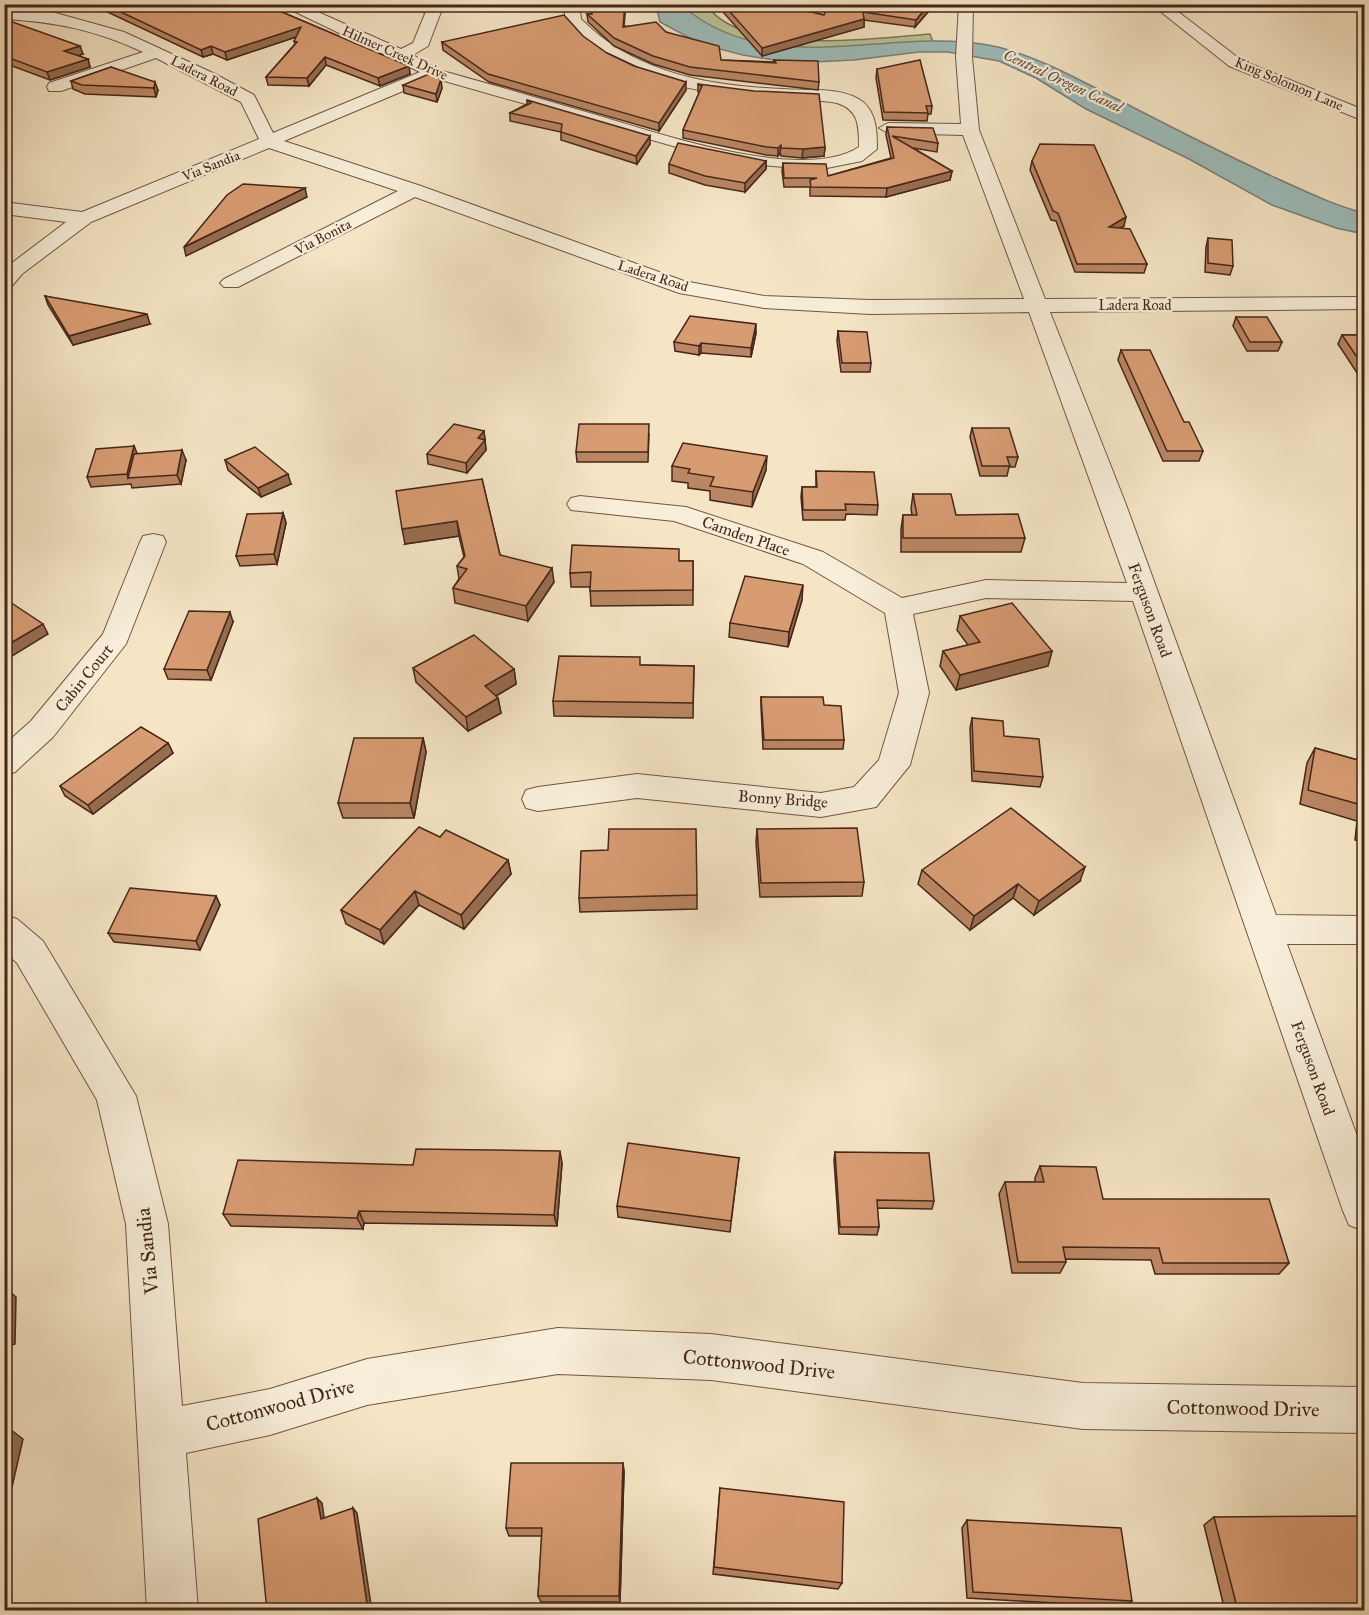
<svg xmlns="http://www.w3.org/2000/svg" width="1369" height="1615" viewBox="0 0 1369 1615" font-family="'IM FELL Great Primer',serif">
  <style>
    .green { fill: #bac596; stroke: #807658; stroke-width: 1.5 }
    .water { fill: #9ebdbb; stroke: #7a817b; stroke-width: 1.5 }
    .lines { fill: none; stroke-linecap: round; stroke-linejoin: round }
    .minor-casing { stroke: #715645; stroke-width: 2 }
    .minor { fill: #f8eed9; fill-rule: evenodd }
    .wall { fill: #ba8663; stroke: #45261a; stroke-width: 1.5 }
    .shaded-wall { fill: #976d50; stroke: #45261a; stroke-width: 1.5 }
    .building { fill: #d89c73; stroke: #45261a; stroke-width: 1.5 }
    .labels { text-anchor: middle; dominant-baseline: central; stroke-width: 4.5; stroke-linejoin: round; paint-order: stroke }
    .far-street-label { font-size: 14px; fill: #45261a; stroke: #f8eed9 }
    .far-water-label { font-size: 15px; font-style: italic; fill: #5b4c42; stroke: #f8eed9 }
    .street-label { font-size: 16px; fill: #45261a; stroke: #f8eed9 }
    .near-street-label { font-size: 20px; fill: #45261a; stroke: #f8eed9 }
  </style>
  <rect width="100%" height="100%" fill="#f5e5c5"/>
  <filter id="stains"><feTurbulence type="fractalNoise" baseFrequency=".00333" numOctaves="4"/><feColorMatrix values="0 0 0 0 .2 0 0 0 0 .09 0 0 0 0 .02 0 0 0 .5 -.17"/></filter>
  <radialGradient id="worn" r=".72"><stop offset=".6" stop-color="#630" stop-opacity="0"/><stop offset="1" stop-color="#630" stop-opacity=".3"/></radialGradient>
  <!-- green -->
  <path class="green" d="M 674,5 L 707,5 C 740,57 876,38 930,34 L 935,47 L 830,53 L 744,46 Z"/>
  <!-- water -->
  <path class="water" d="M 656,5 L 690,5 L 690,12 C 774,77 888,29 982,44 C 1026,50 1078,79 1117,99 C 1169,126 1222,153 1276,178 C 1305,191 1333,205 1364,213 L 1364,234 L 1336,228 L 1272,205 L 1189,159 L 1086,109 L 1036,78 L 999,61 L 948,52 L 919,52 L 854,60 L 792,63 L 743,55 L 701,44 L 660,22 Z"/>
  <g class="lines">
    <!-- minor casing -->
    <g class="minor-casing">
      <g id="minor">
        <path d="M 279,4 L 300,4 L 401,49 L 413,43 L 429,4 L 444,4 L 428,46 L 413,55 L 439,70 C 490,84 541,99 593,114 C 655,132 802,184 859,147 C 859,126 859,110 837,103 C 817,99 797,101 778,99 C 706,94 611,83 565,20 L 565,4 L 579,4 L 581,19 C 634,73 709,86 783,89 C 807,91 843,86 863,102 C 877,114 877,133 877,149 L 862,161 L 817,170 L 729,162 L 434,78 L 284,141 L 421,186 L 684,281 L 764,296 L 870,300 L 1024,299 L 963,135 L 888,133 L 879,128 L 888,123 L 961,124 L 956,57 L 959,4 L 973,4 L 972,57 L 979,130 L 1045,299 L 1364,297 L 1364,309 L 1050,312 L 1125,502 L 1276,915 L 1364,916 L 1364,944 L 1287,944 L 1364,1155 L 1364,1231 L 1349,1225 L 1343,1211 L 1133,601 L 986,598 L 913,614 L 929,693 L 910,765 L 876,807 L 821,817 L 637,798 L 538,811 L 526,808 L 522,799 L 526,790 L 538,787 L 637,774 L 821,793 L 854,787 L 879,760 L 899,693 L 885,613 L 803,564 L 674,521 L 571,510 L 567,504 L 571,498 L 580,496 L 686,507 L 823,552 L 902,598 L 986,580 L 1127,583 L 1029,312 L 870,314 L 764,308 L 679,293 L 415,197 L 238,287 L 224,287 L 220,283 L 224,279 L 398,191 L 269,148 L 91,222 L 22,274 L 11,287 L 4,289 L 4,269 L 8,266 L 66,222 L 4,214 L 4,202 L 82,212 L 259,139 L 241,102 L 156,58 L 61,91 L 49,91 L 47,87 L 49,83 L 143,52 C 95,30 57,22 4,19 L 4,10 L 52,12 L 124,32 L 215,74 L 254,95 L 273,133 L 420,72 Z"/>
        <path d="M 1151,4 L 1168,4 L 1241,60 L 1364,110 L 1364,121 L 1229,66 Z"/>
        <path d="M 153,534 L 163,536 L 166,542 L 126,644 L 53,737 L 15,772 L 4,776 L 4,745 L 31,721 L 103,634 L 140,542 L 143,536 Z"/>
        <path d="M 4,915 L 17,919 L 43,941 L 136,1096 L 168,1224 L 182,1406 L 270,1389 L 367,1359 L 558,1328 L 711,1334 L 1083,1383 L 1364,1387 L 1364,1433 L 1083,1429 L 711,1380 L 558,1374 L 367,1405 L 270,1435 L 186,1453 L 198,1610 L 147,1610 L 126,1224 L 97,1100 L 17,963 L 4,951 Z"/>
      </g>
    </g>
    <!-- minor -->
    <use href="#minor" class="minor"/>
  </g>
  <!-- wall -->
  <g class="wall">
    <path d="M 81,4 L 286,4 L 287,10 L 277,10 L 409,66 L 410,74 L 380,86 L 326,65 L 309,86 L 268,85 L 266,77 L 295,44 L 294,41 L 296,37 L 227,60 L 213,54 L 203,57 L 99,8 Z"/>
    <path d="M 306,4 L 427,4 L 424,11 L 320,10 Z"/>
    <path d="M 443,4 L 545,4 L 543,11 L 444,11 Z"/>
    <path d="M 592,4 L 626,4 L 624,26 L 666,32 L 721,60 L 774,62 L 774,60 L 819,82 L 818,90 L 690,75 L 653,64 L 614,46 L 588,22 L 587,14 L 592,14 Z"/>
    <path d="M 716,4 L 778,4 L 824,15 L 828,4 L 935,4 L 915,27 L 864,20 L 864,27 L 762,56 Z"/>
    <path d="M 4,19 L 83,54 L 78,56 L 88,59 L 90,67 L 50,80 L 4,63 Z"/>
    <path d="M 442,42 L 607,53 L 686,90 L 659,131 L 489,82 L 443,50 Z"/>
    <path d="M 111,67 L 158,90 L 156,97 L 85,94 L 73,89 L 71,81 Z"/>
    <path d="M 877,69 L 932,106 L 931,114 L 928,114 L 927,121 L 883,120 L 876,78 Z"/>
    <path d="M 698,84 L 825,147 L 824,156 L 802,158 L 781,156 L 780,153 L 778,156 L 766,155 L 683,138 L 683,130 L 699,93 L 698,92 Z"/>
    <path d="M 403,85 L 442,88 L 437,102 L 404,93 Z"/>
    <path d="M 527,100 L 650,144 L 637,164 L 561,140 L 561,132 L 510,121 L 510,113 L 527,104 Z"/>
    <path d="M 887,127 L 938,143 L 937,152 L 913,148 L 952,171 L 950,180 L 886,197 L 810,196 L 810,187 L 784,187 L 782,171 L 783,163 L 828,176 L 891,158 L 886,135 Z"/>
    <path d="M 766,161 L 766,169 L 745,192 L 705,185 L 669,173 L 669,164 Z"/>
    <path d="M 1032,161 L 1124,226 L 1120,228 L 1147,264 L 1144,273 L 1075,272 L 1056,221 L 1051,220 L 1030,170 Z"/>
    <path d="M 1208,238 L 1233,266 L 1230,275 L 1205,272 L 1206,247 Z"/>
    <path d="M 45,296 L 150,324 L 73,345 L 48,305 Z"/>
    <path d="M 1236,317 L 1282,342 L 1278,351 L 1247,351 L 1233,326 Z"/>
    <path d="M 838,331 L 871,363 L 870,372 L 841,372 L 837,341 Z"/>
    <path d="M 756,333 L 751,357 L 701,353 L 699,355 L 675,351 L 674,342 Z"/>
    <path d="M 1342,335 L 1365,335 L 1365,385 L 1338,344 Z"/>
    <path d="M 1121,350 L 1184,422 L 1203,451 L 1199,461 L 1163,461 L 1118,360 Z"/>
    <path d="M 972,428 L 1018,457 L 1015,467 L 1009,467 L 1007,476 L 980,476 L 970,437 Z"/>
    <path d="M 484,431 L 486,450 L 467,473 L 428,464 L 427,454 Z"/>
    <path d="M 649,434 L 648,462 L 577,462 L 576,452 Z"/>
    <path d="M 134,446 L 137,454 L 186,460 L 181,484 L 132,488 L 131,484 L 91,487 L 87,477 Z"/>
    <path d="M 225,460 L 291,484 L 261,497 L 228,470 Z"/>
    <path d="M 672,466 L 766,470 L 752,507 L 710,500 L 710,491 L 688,488 L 688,483 L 672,481 Z"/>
    <path d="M 816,471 L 878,505 L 877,515 L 846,514 L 845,520 L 803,520 L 801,497 L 802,487 L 816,487 Z"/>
    <path d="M 482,479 L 500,555 L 554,582 L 528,621 L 455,603 L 453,588 L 459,579 L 457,566 L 464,557 L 459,536 L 405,544 Z"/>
    <path d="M 913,494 L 956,515 L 1025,538 L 1021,552 L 901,552 L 901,529 L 903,515 L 912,515 L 911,509 Z"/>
    <path d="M 283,513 L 286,523 L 277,564 L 240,566 L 236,556 Z"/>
    <path d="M 679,561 L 693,561 L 693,605 L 591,606 L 590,587 L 571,587 L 570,573 Z"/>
    <path d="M 802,600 L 788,647 L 729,637 L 730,623 Z"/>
    <path d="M 960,616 L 1052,651 L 1048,666 L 956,690 L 940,666 L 943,651 L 968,645 L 957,630 Z"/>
    <path d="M 233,622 L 211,680 L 168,679 L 164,669 Z"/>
    <path d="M 641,665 L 694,666 L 693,718 L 554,716 L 553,701 Z"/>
    <path d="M 413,668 L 514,669 L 516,684 L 496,696 L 498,698 L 501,713 L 468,731 L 416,682 Z"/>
    <path d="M 761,697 L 824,705 L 844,740 L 843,749 L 763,749 L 761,707 Z"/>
    <path d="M 972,718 L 1004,736 L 1043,777 L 1040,787 L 972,781 L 970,728 Z"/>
    <path d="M 423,738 L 426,752 L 414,818 L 343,818 L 338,803 Z"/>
    <path d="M 168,743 L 173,753 L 93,814 L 65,796 L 60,786 Z"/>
    <path d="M 1315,748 L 1365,762 L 1365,843 L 1355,840 L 1357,821 L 1300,804 L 1307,763 Z"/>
    <path d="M 757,829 L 864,882 L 862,896 L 760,897 L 756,843 Z"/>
    <path d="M 440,837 L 508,860 L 511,874 L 464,929 L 419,905 L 384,944 L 346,924 L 341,910 Z"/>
    <path d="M 608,850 L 697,895 L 697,909 L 580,912 L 579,898 Z"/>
    <path d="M 922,870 L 1080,881 L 1034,915 L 1013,898 L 970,930 L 918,884 Z"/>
    <path d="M 216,896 L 220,905 L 200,950 L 114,942 L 108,933 Z"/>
    <path d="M 835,1152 L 934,1201 L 932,1209 L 877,1208 L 879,1227 L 877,1235 L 839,1234 L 834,1160 Z"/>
    <path d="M 739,1158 L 730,1232 L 618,1217 L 617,1206 Z"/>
    <path d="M 562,1163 L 557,1226 L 364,1223 L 363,1229 L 231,1226 L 223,1214 L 413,1165 Z"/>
    <path d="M 1040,1166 L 1103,1199 L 1289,1263 L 1279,1274 L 1155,1274 L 1151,1260 L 1065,1259 L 1066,1262 L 1060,1273 L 1012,1273 L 999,1194 L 1005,1182 L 1035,1182 L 1035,1178 Z"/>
    <path d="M 623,1463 L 624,1472 L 620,1602 L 541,1602 L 538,1596 L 542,1536 L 509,1536 L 506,1528 Z"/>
    <path d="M 720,1488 L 842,1583 L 838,1589 L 713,1574 Z"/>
    <path d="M 1214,1517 L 1365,1611 L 1225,1611 L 1204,1525 Z"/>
    <path d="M 967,1520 L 1132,1601 L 1123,1607 L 967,1598 L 962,1528 Z"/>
  </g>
  <!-- shaded-wall -->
  <g class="shaded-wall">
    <path d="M 423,4 L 427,4 L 424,11 Z"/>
    <path d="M 929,4 L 935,4 L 915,27 L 916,20 Z"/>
    <path d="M 864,19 L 864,27 L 762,56 L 762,48 Z"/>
    <path d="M 301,27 L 302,35 L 227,60 L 225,52 Z"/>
    <path d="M 80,46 L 83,54 L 67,59 L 64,51 Z"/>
    <path d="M 211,46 L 213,54 L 203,57 L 201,50 Z"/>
    <path d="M 325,57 L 326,65 L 309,86 L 307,78 Z"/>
    <path d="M 88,59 L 90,67 L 50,80 L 47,72 Z"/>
    <path d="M 409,66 L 410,74 L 380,86 L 378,78 Z"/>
    <path d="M 441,79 L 442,88 L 437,102 L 436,94 Z"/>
    <path d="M 155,82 L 158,90 L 156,97 L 154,88 Z"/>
    <path d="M 686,82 L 686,90 L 659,131 L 659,123 Z"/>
    <path d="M 650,136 L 650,144 L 637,164 L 636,156 Z"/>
    <path d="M 781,145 L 780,153 L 778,156 L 778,148 Z"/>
    <path d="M 825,147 L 824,156 L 802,158 L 803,149 Z"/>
    <path d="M 766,161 L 766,169 L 745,192 L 745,183 Z"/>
    <path d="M 952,171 L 950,180 L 886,197 L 887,188 Z"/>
    <path d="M 305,188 L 307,197 L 186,256 L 184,247 Z"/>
    <path d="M 1126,217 L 1124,226 L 1107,235 L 1109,227 Z"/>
    <path d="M 147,314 L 150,324 L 73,345 L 69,336 Z"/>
    <path d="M 756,324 L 756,333 L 751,357 L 751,348 Z"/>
    <path d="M 701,343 L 701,353 L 699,355 L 699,346 Z"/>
    <path d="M 484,431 L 486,450 L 467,473 L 466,463 L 478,438 Z"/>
    <path d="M 134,446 L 138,456 L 128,478 L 127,474 Z"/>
    <path d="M 182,450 L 186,460 L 181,484 L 177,475 Z"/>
    <path d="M 767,456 L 766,470 L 752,507 L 753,492 Z"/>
    <path d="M 288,474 L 291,484 L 261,497 L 258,488 Z"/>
    <path d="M 283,513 L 286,523 L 277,564 L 274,554 Z"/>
    <path d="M 457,521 L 459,536 L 405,544 L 402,529 Z"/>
    <path d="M 552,568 L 554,582 L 528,621 L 526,606 Z"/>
    <path d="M 803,585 L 802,600 L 788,647 L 789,632 Z"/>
    <path d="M 230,612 L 233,622 L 211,680 L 207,670 Z"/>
    <path d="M 43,624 L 48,634 L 4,661 L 4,647 Z"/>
    <path d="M 1052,651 L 1048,666 L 956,690 L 960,675 Z"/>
    <path d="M 514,669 L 516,684 L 487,701 L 485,686 Z"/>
    <path d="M 498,698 L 501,713 L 468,731 L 466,717 Z"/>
    <path d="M 423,738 L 426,752 L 414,818 L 410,803 Z"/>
    <path d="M 168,743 L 173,753 L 93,814 L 88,805 Z"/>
    <path d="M 508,860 L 511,874 L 464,929 L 461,915 Z"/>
    <path d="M 1085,867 L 1080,881 L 1034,915 L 1039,901 Z"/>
    <path d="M 1018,884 L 1013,898 L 970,930 L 974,916 Z"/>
    <path d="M 415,891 L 419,905 L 384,944 L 380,930 Z"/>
    <path d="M 216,896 L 220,905 L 200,950 L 196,941 Z"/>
    <path d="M 560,1151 L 562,1163 L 557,1226 L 554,1215 Z"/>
    <path d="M 359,1211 L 364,1223 L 363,1229 L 357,1218 Z"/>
    <path d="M 8,1290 L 16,1297 L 15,1344 L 4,1348 Z"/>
    <path d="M 11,1430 L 23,1439 L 4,1522 L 4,1457 Z"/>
    <path d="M 623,1463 L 624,1472 L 620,1602 L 619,1596 Z"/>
    <path d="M 317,1498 L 322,1503 L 325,1524 L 321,1519 Z"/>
    <path d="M 353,1508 L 357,1513 L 372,1611 L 368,1611 Z"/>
  </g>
  <!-- building -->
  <g class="building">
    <path d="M 104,4 L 263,4 L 409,66 L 378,78 L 325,57 L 307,78 L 266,77 L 297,42 L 294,41 L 301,27 L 225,52 L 211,46 L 201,50 Z"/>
    <path d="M 592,4 L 625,4 L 623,27 L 656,22 L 666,32 L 719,46 L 721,60 L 776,63 L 774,60 L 818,61 L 819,82 L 690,67 L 653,56 L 614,38 L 587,14 L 592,14 Z"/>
    <path d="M 723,4 L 778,4 L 824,15 L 828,4 L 929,4 L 916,20 L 863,12 L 864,19 L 762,48 Z"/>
    <path d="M 564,15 L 583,36 L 607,53 L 634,66 L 686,82 L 659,123 L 488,74 L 442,42 Z"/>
    <path d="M 4,19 L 80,46 L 64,51 L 88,59 L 47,72 L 4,56 Z"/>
    <path d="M 920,60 L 932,106 L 926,106 L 928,113 L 884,112 L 877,69 Z"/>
    <path d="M 111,67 L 155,82 L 154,88 L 82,85 L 71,81 Z"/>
    <path d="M 429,74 L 441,79 L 436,94 L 403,85 Z"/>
    <path d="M 698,84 L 754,91 L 819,94 L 825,147 L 803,149 L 781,148 L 781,145 L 778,148 L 767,147 L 683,130 L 702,86 Z"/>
    <path d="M 527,100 L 650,136 L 636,156 L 561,132 L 562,124 L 510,113 L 531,103 Z"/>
    <path d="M 887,127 L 933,128 L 938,143 L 892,136 L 952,171 L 887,188 L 811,187 L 810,180 L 817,178 L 784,178 L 783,163 L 826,164 L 828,176 L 894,158 Z"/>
    <path d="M 678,143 L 766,161 L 745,183 L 705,176 L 669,164 Z"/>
    <path d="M 1040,144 L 1094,145 L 1126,217 L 1109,227 L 1130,229 L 1147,264 L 1077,264 L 1058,213 L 1053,211 L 1032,161 Z"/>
    <path d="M 243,184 L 305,188 L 184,247 L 227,195 Z"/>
    <path d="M 1208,238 L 1232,240 L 1233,266 L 1208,263 Z"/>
    <path d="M 45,296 L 147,314 L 69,336 Z"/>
    <path d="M 690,316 L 756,324 L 751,348 L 701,343 L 699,346 L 674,342 Z"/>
    <path d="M 1236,317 L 1267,317 L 1282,342 L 1250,342 Z"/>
    <path d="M 838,331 L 867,332 L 871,363 L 842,363 Z"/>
    <path d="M 1342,335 L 1365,335 L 1365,369 Z"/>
    <path d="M 1121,350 L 1150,350 L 1184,422 L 1189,422 L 1203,451 L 1167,451 Z"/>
    <path d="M 454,424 L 484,431 L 478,438 L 485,440 L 466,463 L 427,454 Z"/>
    <path d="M 579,424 L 649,424 L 648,452 L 576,452 Z"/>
    <path d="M 972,428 L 1009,428 L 1018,457 L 1007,457 L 1010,466 L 982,466 Z"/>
    <path d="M 683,443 L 767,456 L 753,492 L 710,486 L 714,477 L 688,473 L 690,469 L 672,466 Z"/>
    <path d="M 134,446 L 127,474 L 87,477 L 96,449 Z"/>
    <path d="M 255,447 L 288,474 L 258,488 L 225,460 Z"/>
    <path d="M 182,450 L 177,475 L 128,478 L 134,454 Z"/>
    <path d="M 816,471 L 874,472 L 878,505 L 845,504 L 846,510 L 803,510 L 802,487 L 817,487 Z"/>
    <path d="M 482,479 L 500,555 L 552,568 L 526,606 L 453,588 L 467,569 L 457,566 L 465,556 L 457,521 L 402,529 L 396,491 Z"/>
    <path d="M 913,494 L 951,494 L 956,515 L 1018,514 L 1025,538 L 903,538 L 903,515 L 917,515 Z"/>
    <path d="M 283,513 L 274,554 L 236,556 L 247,514 Z"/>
    <path d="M 572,545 L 679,549 L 679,561 L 693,561 L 693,590 L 590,591 L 591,572 L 570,573 Z"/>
    <path d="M 745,576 L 803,585 L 789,632 L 730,623 Z"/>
    <path d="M 4,598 L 43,624 L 4,647 Z"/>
    <path d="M 1012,603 L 1052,651 L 960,675 L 943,651 L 980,642 L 960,616 Z"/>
    <path d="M 189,611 L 230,612 L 207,670 L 164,669 Z"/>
    <path d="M 474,635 L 514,669 L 485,686 L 498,698 L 466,717 L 413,668 Z"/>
    <path d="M 559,656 L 640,657 L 640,665 L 694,666 L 693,703 L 553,701 Z"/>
    <path d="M 761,697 L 823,697 L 824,705 L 841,706 L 844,740 L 764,740 Z"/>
    <path d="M 972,718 L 1003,721 L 1004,736 L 1039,739 L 1043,777 L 974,771 Z"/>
    <path d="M 141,727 L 168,743 L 88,805 L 60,786 Z"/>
    <path d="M 354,738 L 423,738 L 410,803 L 338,803 Z"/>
    <path d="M 1315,748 L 1365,762 L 1365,806 L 1308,790 Z"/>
    <path d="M 1011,808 L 1085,867 L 1039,901 L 1018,884 L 974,916 L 922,870 Z"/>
    <path d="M 419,827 L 440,837 L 446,830 L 508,860 L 461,915 L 415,891 L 380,930 L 341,910 Z"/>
    <path d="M 857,828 L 864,882 L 761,883 L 757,829 Z"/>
    <path d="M 609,829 L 696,829 L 697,895 L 579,898 L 581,851 L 608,850 Z"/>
    <path d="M 130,888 L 216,896 L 196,941 L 108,933 Z"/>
    <path d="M 628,1143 L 739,1158 L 731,1221 L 617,1206 Z"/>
    <path d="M 416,1149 L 560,1151 L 554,1215 L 359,1211 L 357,1218 L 223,1214 L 238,1160 L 413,1165 Z"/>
    <path d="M 835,1152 L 929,1153 L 934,1201 L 877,1200 L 879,1227 L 840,1227 Z"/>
    <path d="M 1040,1166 L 1096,1167 L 1103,1199 L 1269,1199 L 1289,1263 L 1163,1263 L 1159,1248 L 1063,1247 L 1066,1262 L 1018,1262 L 1005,1182 L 1044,1182 Z"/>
    <path d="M 8,1290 L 7,1338 L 4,1338 L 4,1291 Z"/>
    <path d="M 11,1430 L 4,1457 L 4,1431 Z"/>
    <path d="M 511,1463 L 623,1463 L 619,1596 L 538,1596 L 542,1528 L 506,1528 Z"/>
    <path d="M 720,1488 L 844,1502 L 842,1583 L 714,1567 Z"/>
    <path d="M 317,1498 L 321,1519 L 353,1508 L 368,1611 L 267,1611 L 258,1519 Z"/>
    <path d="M 1363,1516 L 1365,1520 L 1365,1611 L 1238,1611 L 1214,1517 Z"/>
    <path d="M 967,1520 L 1121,1528 L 1132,1601 L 973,1592 Z"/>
  </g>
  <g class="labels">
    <!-- far-street labels -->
    <g class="far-street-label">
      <text transform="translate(395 53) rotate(24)">Hilmer Creek Drive</text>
      <text transform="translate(204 76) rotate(27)">Ladera Road</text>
      <text transform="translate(1289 84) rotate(23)">King Solomon Lane</text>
      <text transform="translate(211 166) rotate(-22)">Via Sandia</text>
      <text transform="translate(323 237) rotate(-27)">Via Bonita</text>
      <text transform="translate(653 276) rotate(18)">Ladera Road</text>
      <text x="1135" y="305">Ladera Road</text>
    </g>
    <!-- far-water labels -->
    <g class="far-water-label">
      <text transform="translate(1063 81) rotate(25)">Central Oregon Canal</text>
    </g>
    <!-- street labels -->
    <g class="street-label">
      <text transform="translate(746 536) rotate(19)">Camden Place</text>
      <text transform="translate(1150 610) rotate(70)">Ferguson Road</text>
      <text transform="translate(84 678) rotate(-51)">Cabin Court</text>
      <text transform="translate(783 799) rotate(4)">Bonny Bridge</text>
      <text transform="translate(1313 1068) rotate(70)">Ferguson Road</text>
    </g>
    <!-- near-street labels -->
    <g class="near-street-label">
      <text transform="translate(147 1251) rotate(-96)">Via Sandia</text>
      <text transform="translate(759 1364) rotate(6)">Cottonwood Drive</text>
      <text transform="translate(280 1405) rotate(-15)">Cottonwood Drive</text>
      <text transform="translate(1243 1408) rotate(1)">Cottonwood Drive</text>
    </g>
  </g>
  <!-- margin -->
  <rect width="1369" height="1615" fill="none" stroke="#f5e5c5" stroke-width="24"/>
  <rect x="6" y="6" width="1357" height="1603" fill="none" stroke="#45261a" stroke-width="3"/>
  <rect x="12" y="12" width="1345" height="1591" fill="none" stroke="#45261a" stroke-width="1.5"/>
  <rect width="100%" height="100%" filter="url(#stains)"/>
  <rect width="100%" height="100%" fill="url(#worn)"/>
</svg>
